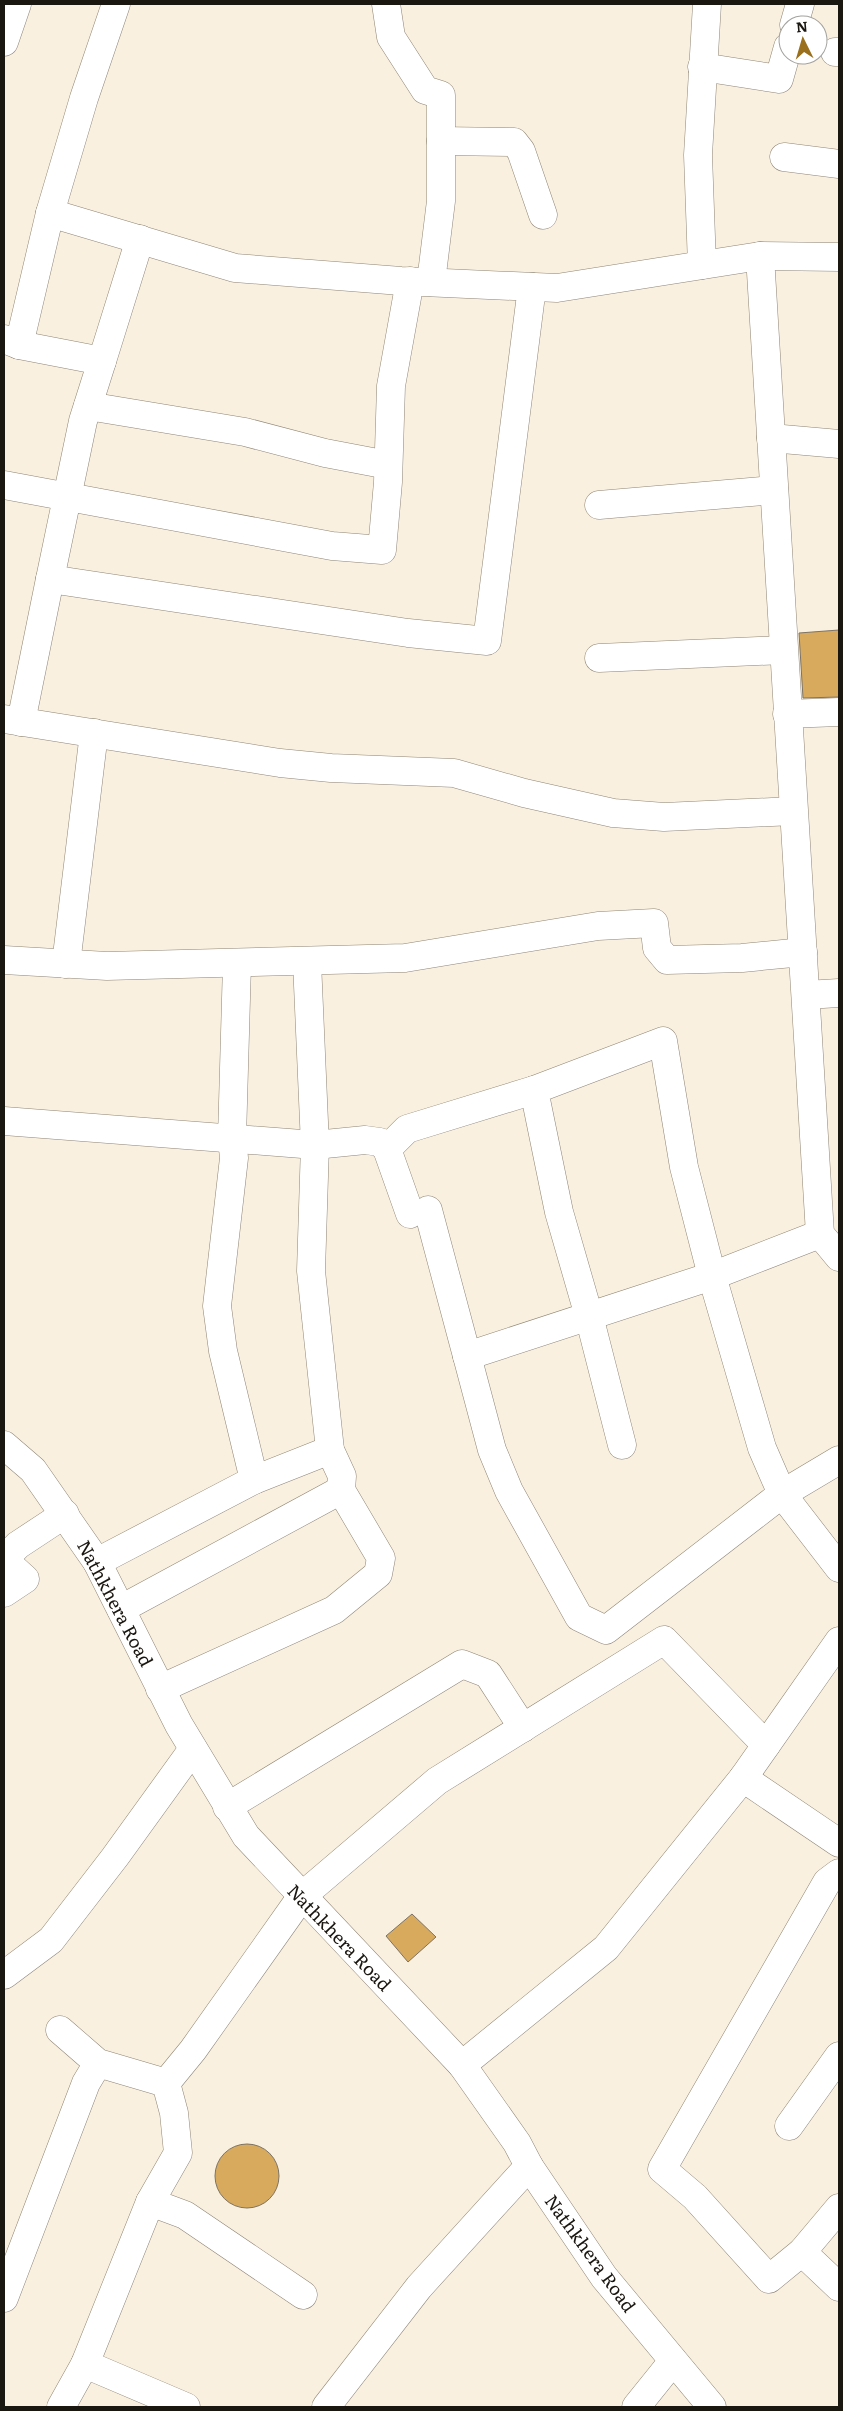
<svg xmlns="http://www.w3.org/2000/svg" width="843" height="2411" viewBox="0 0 843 2411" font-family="Literata,serif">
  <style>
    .building { fill: #d8aa5d; stroke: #7d7364 }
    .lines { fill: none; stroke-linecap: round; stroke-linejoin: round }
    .minor-casing { stroke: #8f8576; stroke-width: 29 }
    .minor { stroke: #fff; stroke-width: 28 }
    .labels { text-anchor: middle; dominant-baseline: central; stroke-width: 5; stroke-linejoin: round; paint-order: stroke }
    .street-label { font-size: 18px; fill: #1a1610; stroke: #fff }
  </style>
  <rect width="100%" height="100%" fill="#faf0df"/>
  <!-- building -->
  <g class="building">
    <path d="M 839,630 L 839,697 L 803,698 L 799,633 Z"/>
    <path d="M 412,1914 L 436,1937 L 408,1962 L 386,1936 Z"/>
    <circle cx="247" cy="2176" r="32"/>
  </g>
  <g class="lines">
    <!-- minor casing -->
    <g class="minor-casing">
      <g id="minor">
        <path d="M 386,4 L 391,37 L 425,90 L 441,95 L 441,201 L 431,282"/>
        <path d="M 794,25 L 800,4"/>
        <path d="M 4,42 L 17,4"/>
        <path d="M 835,52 L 839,52"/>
        <path d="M 702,67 L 779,79 L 788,47"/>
        <path d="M 441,141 L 514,142 L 521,151 L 543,215"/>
        <path d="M 784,157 L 839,164"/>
        <path d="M 50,213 L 235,268 L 401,281 L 557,288 L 760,256 L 839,257"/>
        <path d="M 760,256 L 820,1234 L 839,1257"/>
        <path d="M 702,265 L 698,155 L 707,4"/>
        <path d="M 4,339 L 19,345 L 102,361 L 140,239"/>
        <path d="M 19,345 L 50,213 L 84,98 L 116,4"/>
        <path d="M 102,361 L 83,421 L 50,579 L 408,633 L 487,641 L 532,287"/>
        <path d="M 88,406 L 245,432 L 325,453 L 388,465"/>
        <path d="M 771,438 L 839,444"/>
        <path d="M 4,485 L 332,546 L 382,550 L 388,482 L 391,386 L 410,281"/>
        <path d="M 599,505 L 774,490"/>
        <path d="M 599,658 L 783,650"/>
        <path d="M 787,714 L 839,712"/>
        <path d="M 4,719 L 280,763 L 331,768 L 454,773 L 524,793 L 613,813 L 664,817 L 793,811"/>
        <path d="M 21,722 L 50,579"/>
        <path d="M 4,960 L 107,966 L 405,958 L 598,926 L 654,923 L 657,948 L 667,960 L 742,958 L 803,952"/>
        <path d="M 66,964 L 94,733"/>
        <path d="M 237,964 L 232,1138 L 234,1158 L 217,1306 L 223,1351 L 254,1480"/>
        <path d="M 806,995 L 839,993"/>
        <path d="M 4,1121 L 315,1145 L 365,1140 L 380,1142 L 387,1149 L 410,1214"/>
        <path d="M 387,1149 L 407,1129 L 534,1090"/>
        <path d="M 428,1210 L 467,1356"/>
        <path d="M 820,1234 L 712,1276 L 467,1356 L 492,1450 L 509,1491 L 579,1617 L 606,1630 L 782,1494 L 839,1460"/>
        <path d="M 4,1445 L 33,1470 L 97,1562 L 179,1725 L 246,1836 L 462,2065 L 517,2143 L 529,2166 L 604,2277 L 712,2407"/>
        <path d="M 622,1445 L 589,1316 L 559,1212 L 534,1090 L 663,1041 L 684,1167 L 712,1276 L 762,1448 L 782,1494 L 839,1568"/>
        <path d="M 4,1559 L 18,1545 L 65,1514"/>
        <path d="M 4,1560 L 25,1579 L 4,1593"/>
        <path d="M 97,1562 L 254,1480 L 330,1450"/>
        <path d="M 121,1609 L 341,1490"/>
        <path d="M 160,1689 L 334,1610 L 378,1574 L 381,1558 L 341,1490 L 342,1476 L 330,1450 L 311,1271 L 315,1145 L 307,962"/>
        <path d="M 743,1778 L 839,1843"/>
        <path d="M 227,1807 L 462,1664 L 488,1674 L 523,1728"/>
        <path d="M 839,1873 L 827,1882 L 662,2169 L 695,2197 L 769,2279 L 802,2252 L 839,2208"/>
        <path d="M 4,1975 L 51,1940 L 115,1857 L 193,1749"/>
        <path d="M 60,2030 L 98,2063 L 166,2083"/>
        <path d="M 462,2065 L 606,1948 L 743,1778 L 839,1641"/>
        <path d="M 789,2126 L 839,2056"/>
        <path d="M 150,2202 L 185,2215 L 303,2295"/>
        <path d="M 802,2252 L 839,2287"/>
        <path d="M 4,2298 L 86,2083 L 98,2063"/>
        <path d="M 85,2364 L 186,2407"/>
        <path d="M 61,2407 L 85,2364 L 150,2202 L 178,2153 L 174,2113 L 166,2083 L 193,2050 L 302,1896 L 437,1781 L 664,1640 L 766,1745"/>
        <path d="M 326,2407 L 419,2287 L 529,2166"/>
        <path d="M 636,2407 L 673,2361"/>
      </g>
    </g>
    <!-- minor -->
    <use href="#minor" class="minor"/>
  </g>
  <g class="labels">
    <!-- street labels -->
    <g class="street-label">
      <text transform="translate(116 1603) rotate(62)">Nathkhera Road</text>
      <text transform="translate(340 1937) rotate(46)">Nathkhera Road</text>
      <text transform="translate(591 2253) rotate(54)">Nathkhera Road</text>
    </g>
  </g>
  <!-- border -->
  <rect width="843" height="2411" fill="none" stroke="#1a1610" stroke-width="10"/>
  <!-- north arrow -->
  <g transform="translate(803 40) rotate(355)"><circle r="24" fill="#ffffff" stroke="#a3a29f"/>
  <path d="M0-4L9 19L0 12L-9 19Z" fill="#9a701d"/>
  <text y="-8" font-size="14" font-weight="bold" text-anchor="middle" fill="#1a1610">N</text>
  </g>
</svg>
